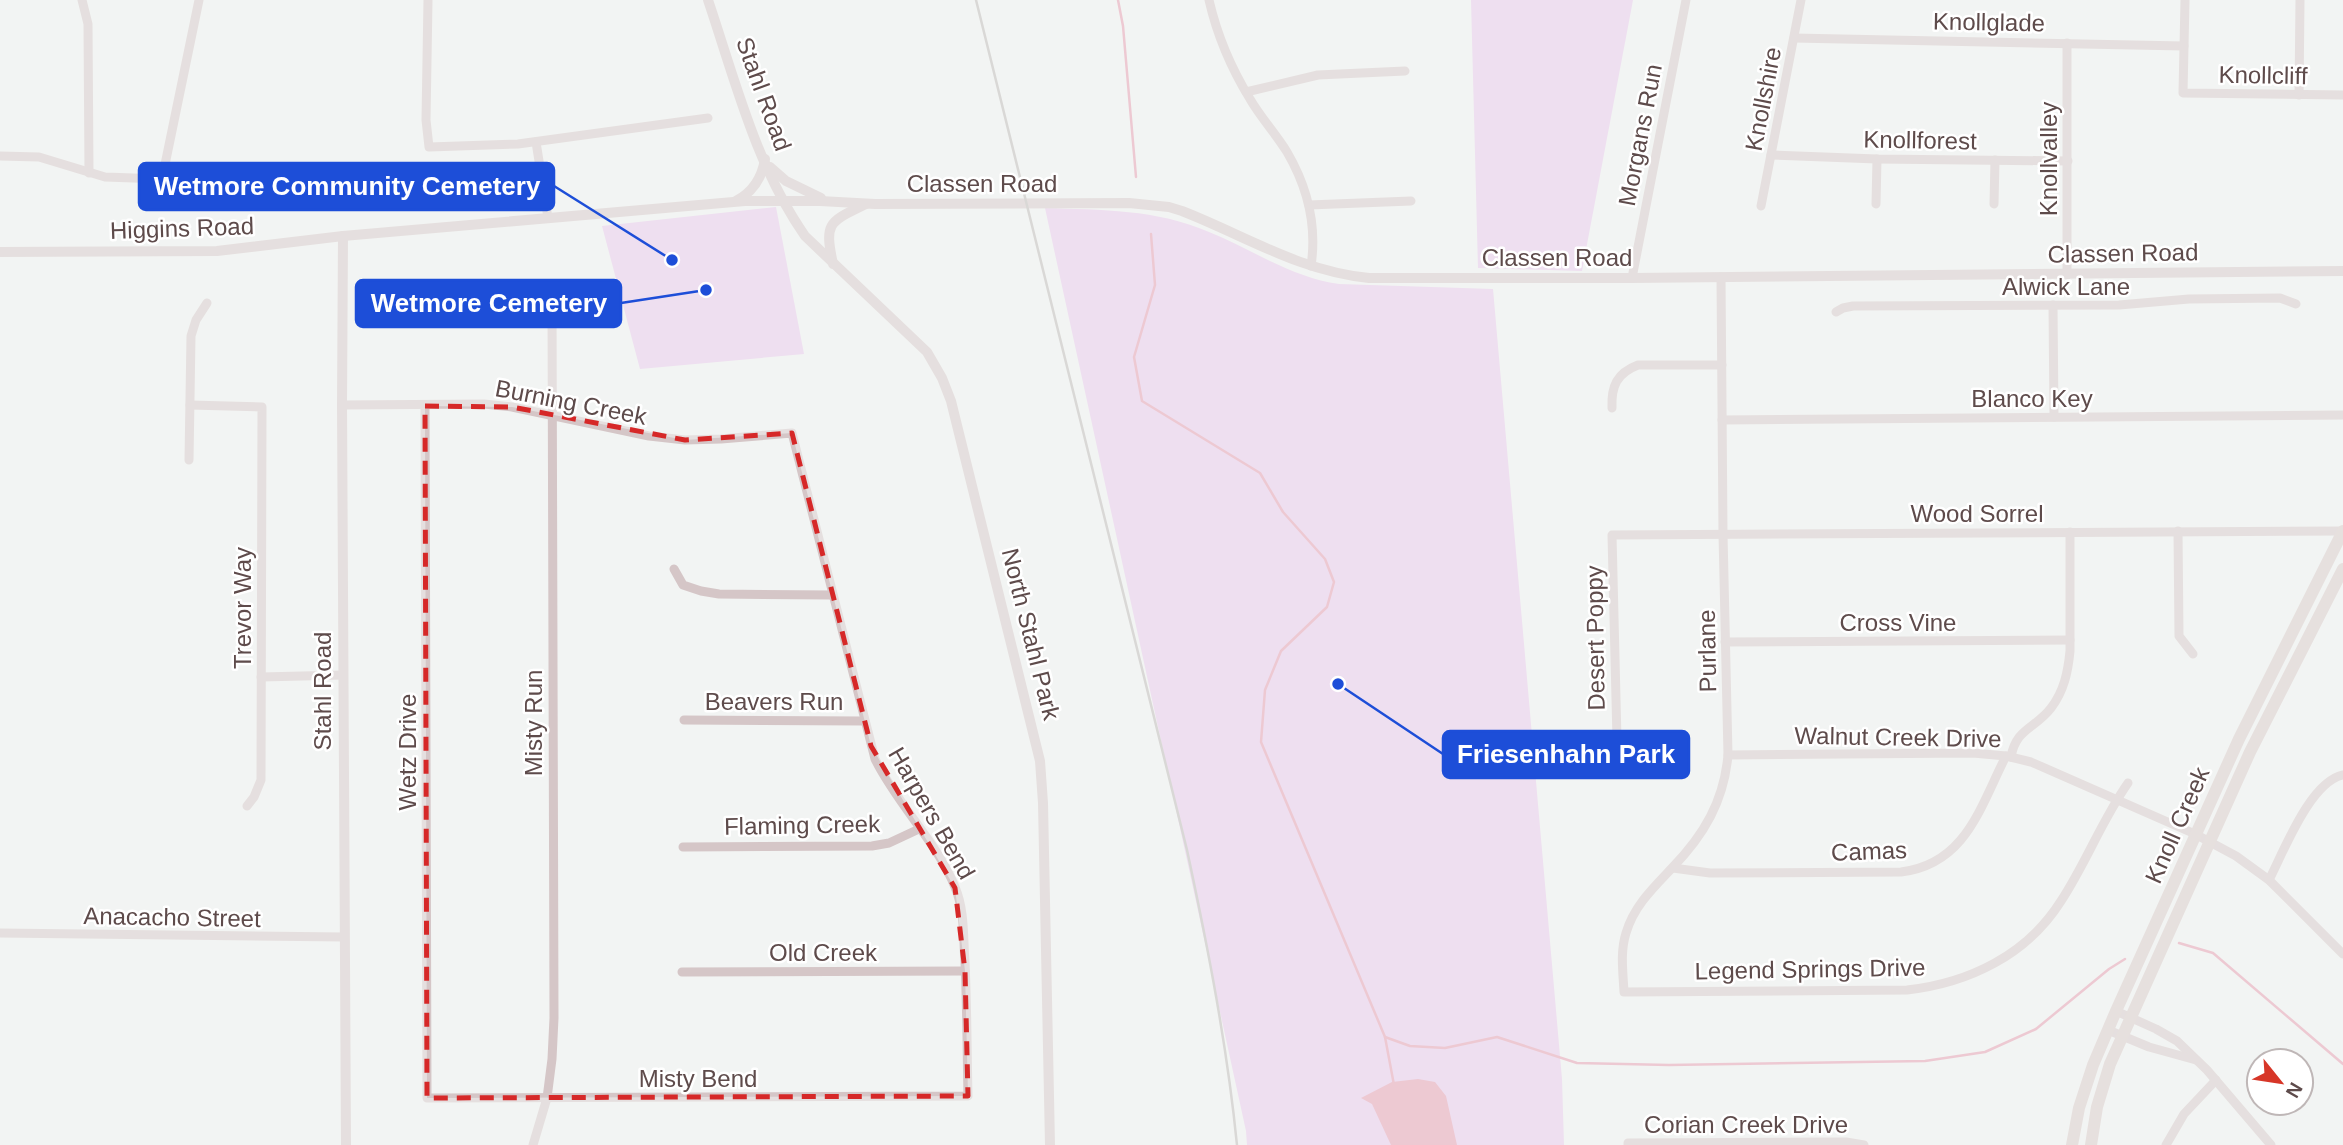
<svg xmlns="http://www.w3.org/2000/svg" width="2343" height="1145" viewBox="0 0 2343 1145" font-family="Arial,sans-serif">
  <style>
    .green { fill: #e9c5ed }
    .water { fill: #e695ac }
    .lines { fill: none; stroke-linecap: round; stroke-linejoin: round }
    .stream { stroke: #e695ac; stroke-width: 2.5 }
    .minor { stroke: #d5c6c7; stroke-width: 9 }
    .tertiary { stroke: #d5c6c7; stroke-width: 10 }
    .secondary { stroke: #d8c7c6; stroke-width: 12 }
    .rail { stroke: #bbb5b4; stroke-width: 2.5 }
    .marked { fill: none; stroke: #d62828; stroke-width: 5; stroke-dasharray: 14 9; stroke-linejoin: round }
    .labels { text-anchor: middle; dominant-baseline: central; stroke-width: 5; stroke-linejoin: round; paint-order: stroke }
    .street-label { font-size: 24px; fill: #5e4b4b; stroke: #fff }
    .leader { fill: none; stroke: #1d4ed8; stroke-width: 2.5 }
    .callout-dot { fill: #1d4ed8; stroke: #fff; stroke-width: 2.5 }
    .callout { fill: #1d4ed8; stroke: #1d4ed8; stroke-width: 2.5 }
    .callout-label { font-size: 26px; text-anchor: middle; font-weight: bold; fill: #fff }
  </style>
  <rect width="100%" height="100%" fill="#f2f4f3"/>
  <!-- green -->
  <g class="green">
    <path d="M 1471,0 L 1633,0 L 1582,271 L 1478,268 Z"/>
    <path d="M 776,207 L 804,354 L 640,369 L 602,226 Z"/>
    <path d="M 1045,208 C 1102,210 1156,209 1209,232 C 1253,250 1291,277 1339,284 L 1493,289 L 1562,1079 L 1564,1145 L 1247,1145 L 1246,1131 Z"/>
  </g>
  <!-- water -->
  <path class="water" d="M 1418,1079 L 1435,1082 L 1446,1096 L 1457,1145 L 1391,1145 L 1372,1104 L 1361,1098 L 1392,1082 Z"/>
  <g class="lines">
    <!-- stream -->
    <g class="stream">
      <path d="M 1118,0 L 1123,26 L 1136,177"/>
      <path d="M 1151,234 L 1155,285 L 1134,357 L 1142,401 L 1260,473 L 1283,512 L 1325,559 L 1334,582 L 1327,607 L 1281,651 L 1265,690 L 1261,742 L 1385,1037 L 1394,1085"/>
      <path d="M 2179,943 L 2213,953 L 2343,1064"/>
      <path d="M 1385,1037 L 1410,1046 L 1445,1048 L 1497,1037 L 1577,1063 L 1669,1065 L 1925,1061 L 1985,1052 L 2036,1029 L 2109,969 L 2125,959"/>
    </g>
    <!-- minor -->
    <g class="minor">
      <path d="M 82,0 L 88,24 L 89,173"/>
      <path d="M 428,0 L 426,120 L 429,147 L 518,144 L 708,118"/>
      <path d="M 1209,0 C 1217,35 1231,68 1250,99 C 1261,118 1276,134 1287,152 C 1308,188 1317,226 1311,266"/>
      <path d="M 2185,0 L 2183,93 L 2343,95"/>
      <path d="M 1794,38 L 2184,46"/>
      <path d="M 1246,92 L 1318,75 L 1405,71"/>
      <path d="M 2299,95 L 2300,0"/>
      <path d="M 536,142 L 548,218"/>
      <path d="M 1771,155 L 1877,159 L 2068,161"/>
      <path d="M 0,156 L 39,157 L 105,177 L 162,179 L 199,0"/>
      <path d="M 1876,204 L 1877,159"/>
      <path d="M 1994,204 L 1995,160"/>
      <path d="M 1309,205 L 1411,201"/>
      <path d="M 1761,206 L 1801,0"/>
      <path d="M 2067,275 L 2067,43"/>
      <path d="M 1721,277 L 1723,534 L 1728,755 C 1724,801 1704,835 1672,868 C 1653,888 1634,906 1626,933 C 1620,952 1623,972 1624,992 L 1907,990 C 1969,983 2027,955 2061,901 C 2086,863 2102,820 2128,783"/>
      <path d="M 1632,278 L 1686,0"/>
      <path d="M 2053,305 L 2054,417"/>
      <path d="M 1836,312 L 1843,308 L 1853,306 L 2119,305 L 2189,299 L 2280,298 L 2296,304"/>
      <path d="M 190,405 L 262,407 L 261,780 L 254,797 L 247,806"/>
      <path d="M 342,405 L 484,404 L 512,407 L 649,436 L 685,440 L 721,439 L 792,433 L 875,759 C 897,804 937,842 955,887 C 965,911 963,936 965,962 C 967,1006 967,1051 968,1096 L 427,1098 L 425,406"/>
      <path d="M 1612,408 C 1611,386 1617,373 1638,365 L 1722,365"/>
      <path d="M 1722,420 L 2343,415"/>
      <path d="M 189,460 L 191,336 L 196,320 L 207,303"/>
      <path d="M 2178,531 L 2179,636 L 2193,654"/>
      <path d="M 674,569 L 683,585 L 701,591 L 719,594 L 832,595"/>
      <path d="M 1725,642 L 2070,640"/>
      <path d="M 261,677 L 343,675"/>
      <path d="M 684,720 L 864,721"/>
      <path d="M 1617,740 L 1612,535 L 2343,531"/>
      <path d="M 1728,755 L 1973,753 L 2006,756 L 2031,762 L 2195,834 L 2236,856 L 2269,880 L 2343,954"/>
      <path d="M 2011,757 C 2016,728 2035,729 2051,708 C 2064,691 2068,672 2070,651 L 2070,532"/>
      <path d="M 683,847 L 872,846 L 889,843 L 919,829"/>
      <path d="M 1673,868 L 1710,873 L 1901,872 C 1966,864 1980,807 2006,756"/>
      <path d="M 2269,880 C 2284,851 2310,782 2343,775"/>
      <path d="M 0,933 L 344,937"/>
      <path d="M 682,972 L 965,971"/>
      <path d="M 2116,1011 L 2156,1029 L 2177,1041 L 2207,1070 L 2271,1145"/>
      <path d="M 2108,1030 L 2149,1047 L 2196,1060"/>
      <path d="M 533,1145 L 547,1098 L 552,1059 L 554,1018 L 552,299"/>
      <path d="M 1628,1145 L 1628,1143 L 1846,1142 L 1864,1145"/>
      <path d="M 2166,1145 L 2184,1114 L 2216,1080"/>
    </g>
    <!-- tertiary -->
    <g class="tertiary">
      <path d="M 708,0 C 735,80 756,166 805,236 L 927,352 L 942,378 L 951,401 L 1040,761 L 1043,803 L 1050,1145"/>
      <path d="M 770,167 L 786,181 L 821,198"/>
      <path d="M 736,201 C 753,192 762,178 765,159"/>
      <path d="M 343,236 L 342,405 L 346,1145"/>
      <path d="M 0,252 L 217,251 L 343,236 L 745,201 L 820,201 L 875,204 L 1129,203 L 1169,207 L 1182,211 C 1246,236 1299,271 1369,278 L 1632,278 L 2343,271"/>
      <path d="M 833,264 C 824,222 829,222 866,204"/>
    </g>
    <!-- secondary -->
    <g class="secondary">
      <path d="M 2072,1145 L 2079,1108 L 2093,1065 L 2116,1011 L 2239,739 L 2343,531"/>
      <path d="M 2091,1145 L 2097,1107 L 2110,1064 L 2250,752 L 2343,569"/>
    </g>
    <!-- rail -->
    <path class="rail" d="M 976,0 L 1187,850 C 1208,948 1227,1045 1237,1145"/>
  </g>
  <!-- marked area -->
  <path d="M0 0H2343V1145H0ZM 425,406 L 512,407 L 685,440 L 792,433 L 871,746 L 955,888 L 965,971 L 968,1096 L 427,1098 Z" fill="#f2f4f3" fill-opacity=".55" fill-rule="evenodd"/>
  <path class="marked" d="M 425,406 L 512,407 L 685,440 L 792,433 L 871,746 L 955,888 L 965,971 L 968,1096 L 427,1098 Z"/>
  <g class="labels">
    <!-- street labels -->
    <g class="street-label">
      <text transform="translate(1989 22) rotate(1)">Knollglade</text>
      <text transform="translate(2263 75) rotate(1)">Knollcliff</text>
      <text transform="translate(764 94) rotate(70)">Stahl Road</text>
      <text transform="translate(1763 99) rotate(-79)">Knollshire</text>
      <text transform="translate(1640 135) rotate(-79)">Morgans Run</text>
      <text transform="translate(1920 140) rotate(1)">Knollforest</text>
      <text transform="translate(2048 159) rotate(-90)">Knollvalley</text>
      <text x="982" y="183">Classen Road</text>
      <text transform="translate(182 228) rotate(-2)">Higgins Road</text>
      <text transform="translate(2123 253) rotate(-1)">Classen Road</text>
      <text x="1557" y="257">Classen Road</text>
      <text x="2066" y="286">Alwick Lane</text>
      <text x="2032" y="398">Blanco Key</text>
      <text transform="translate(571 402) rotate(11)">Burning Creek</text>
      <text x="1977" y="513">Wood Sorrel</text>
      <text transform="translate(242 608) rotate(-90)">Trevor Way</text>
      <text x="1898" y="622">Cross Vine</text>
      <text transform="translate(1031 634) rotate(76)">North Stahl Park</text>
      <text transform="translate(1595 638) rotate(-91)">Desert Poppy</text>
      <text transform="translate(1707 651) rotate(-91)">Purlane</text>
      <text transform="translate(322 691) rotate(-90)">Stahl Road</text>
      <text x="774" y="701">Beavers Run</text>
      <text transform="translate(533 723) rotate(-90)">Misty Run</text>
      <text transform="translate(1898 737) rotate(1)">Walnut Creek Drive</text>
      <text transform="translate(407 752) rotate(-90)">Wetz Drive</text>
      <text transform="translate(932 813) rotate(60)">Harpers Bend</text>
      <text transform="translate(802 825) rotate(-1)">Flaming Creek</text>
      <text transform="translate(2177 825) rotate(-66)">Knoll Creek</text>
      <text transform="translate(1869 851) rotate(-2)">Camas</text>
      <text transform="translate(172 917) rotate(1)">Anacacho Street</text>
      <text x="823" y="952">Old Creek</text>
      <text transform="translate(1810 969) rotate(-1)">Legend Springs Drive</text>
      <text x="698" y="1078">Misty Bend</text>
      <text x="1746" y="1124">Corian Creek Drive</text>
    </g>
  </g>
  <!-- callouts -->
  <path class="leader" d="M672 260L554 186M706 290L621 303M1338 684L1443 754"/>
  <g class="callout-dot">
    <circle cx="672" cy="260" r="7"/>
    <circle cx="706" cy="290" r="7"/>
    <circle cx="1338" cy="684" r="7"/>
  </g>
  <g class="callout">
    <rect x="139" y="163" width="415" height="47" rx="7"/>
    <rect x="356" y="280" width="265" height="47" rx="7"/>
    <rect x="1443" y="731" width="246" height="47" rx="7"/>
  </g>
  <g class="callout-label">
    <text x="347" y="195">Wetmore Community Cemetery</text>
    <text x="489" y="312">Wetmore Cemetery</text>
    <text x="1566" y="763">Friesenhahn Park</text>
  </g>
  <!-- north arrow -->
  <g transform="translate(2280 1082) rotate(120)"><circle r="33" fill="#ffffff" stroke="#bfb7b7" stroke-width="2"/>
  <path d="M0-5L12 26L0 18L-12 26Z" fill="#d73628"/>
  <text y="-10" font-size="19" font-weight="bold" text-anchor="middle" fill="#5e4b4b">N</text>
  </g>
</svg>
